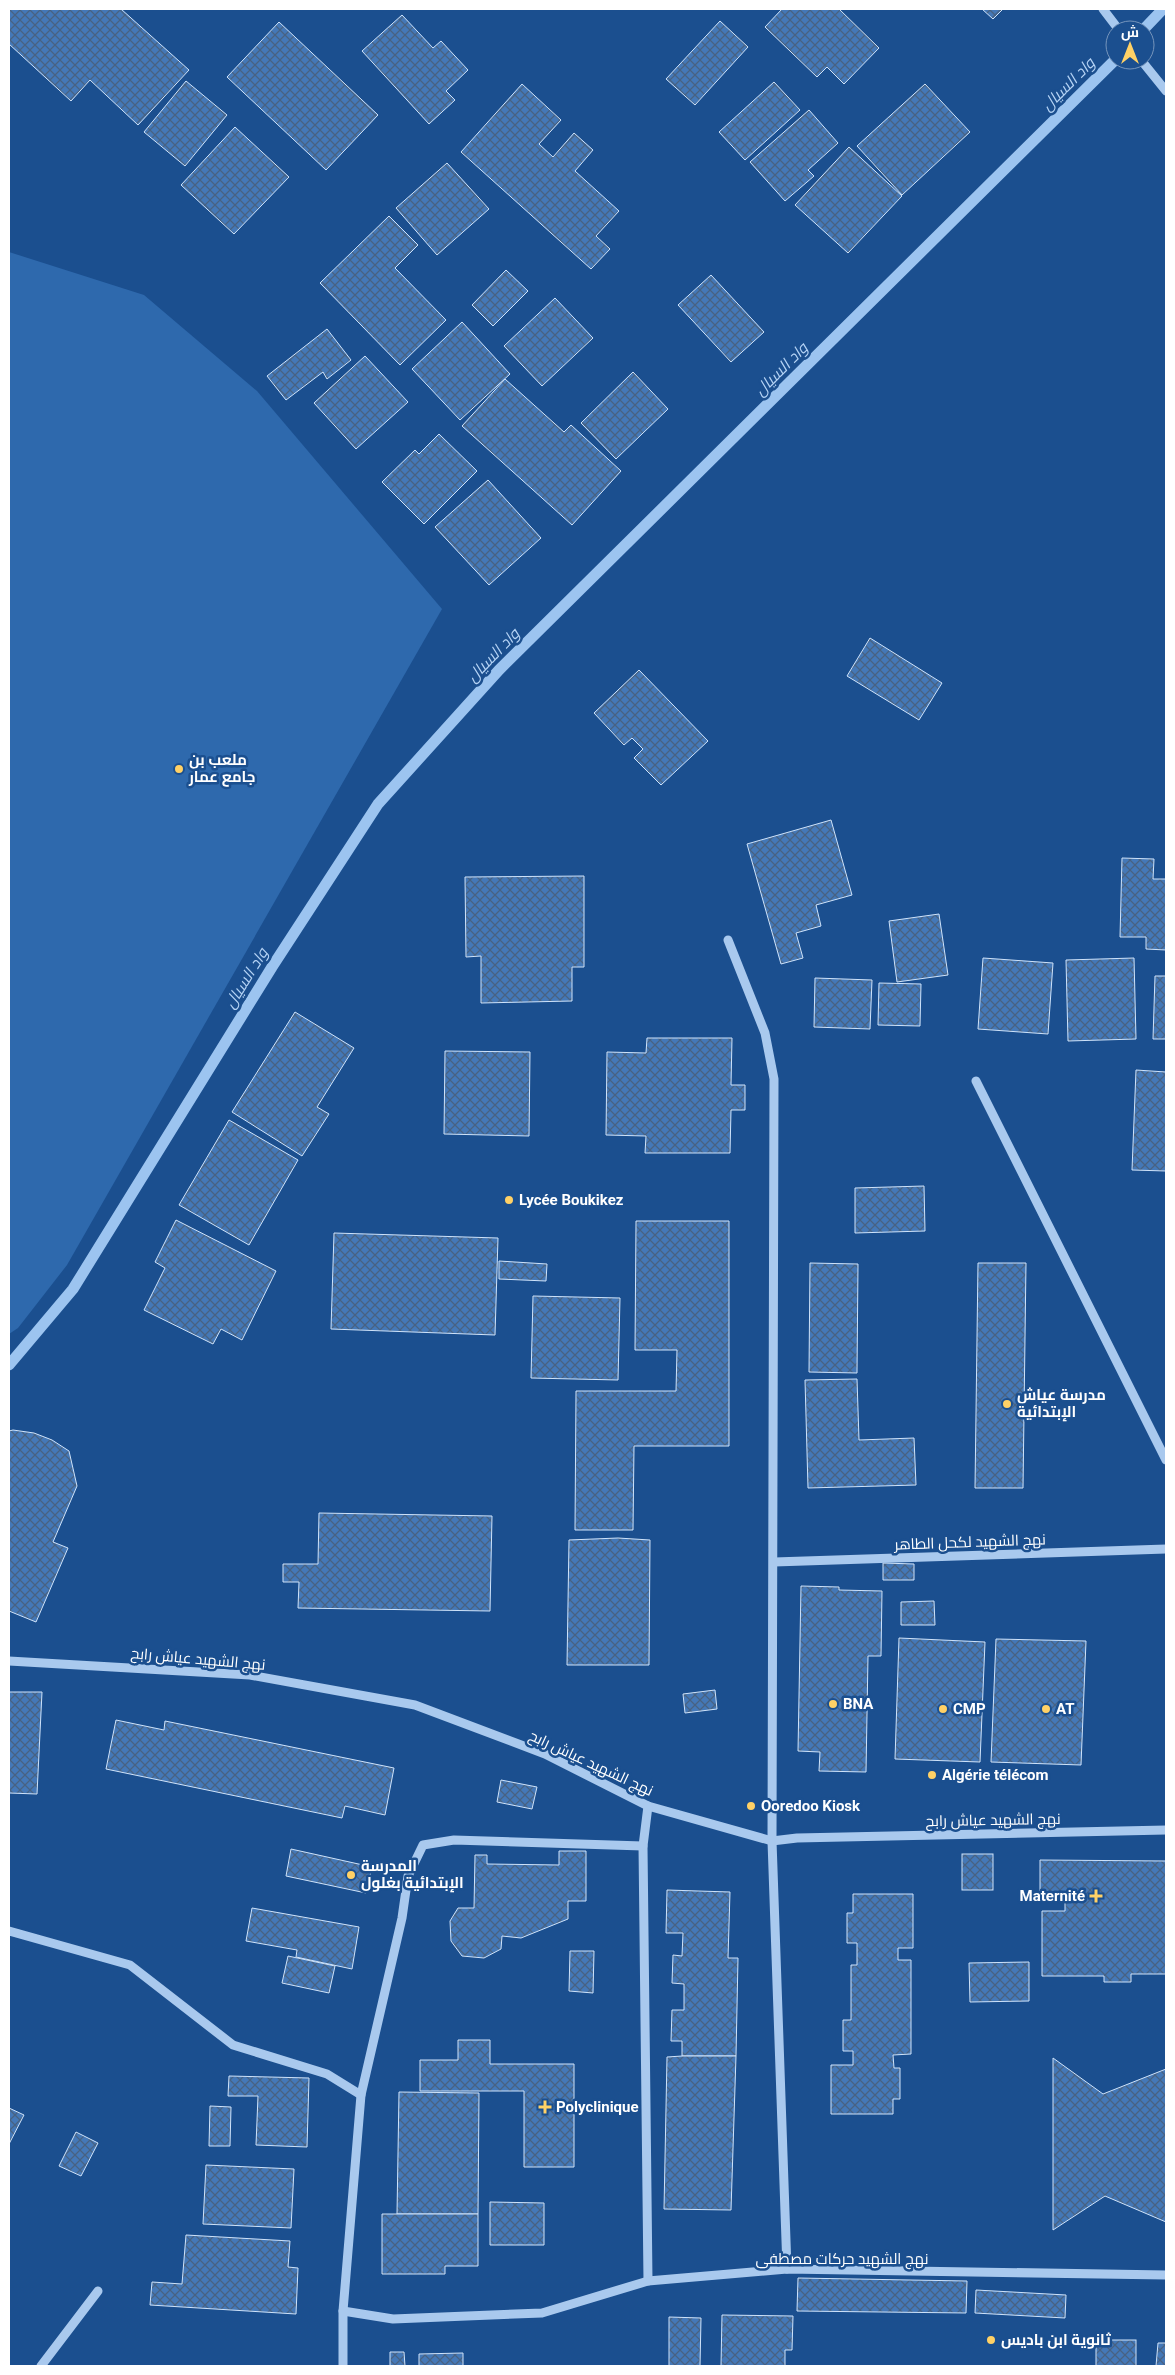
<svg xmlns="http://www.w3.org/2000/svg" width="1175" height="2375" viewBox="0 0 1175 2375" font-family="Roboto,Cairo,sans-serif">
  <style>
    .pitch { fill: #2e69ad }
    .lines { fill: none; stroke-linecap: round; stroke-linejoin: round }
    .stream { stroke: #9cc4f0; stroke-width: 11 }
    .building { fill: url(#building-cross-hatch); stroke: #cfe3fa }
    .minor { stroke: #a9c9ee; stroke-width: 9 }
    .poi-dot { fill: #ffd166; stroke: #1b4f8f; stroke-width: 2 }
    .labels { text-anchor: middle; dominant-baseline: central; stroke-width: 5; stroke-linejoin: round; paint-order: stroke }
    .poi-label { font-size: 15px; font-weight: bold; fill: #fff; stroke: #1b4f8f; text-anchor: start }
    .street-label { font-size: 15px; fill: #fff; stroke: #1b4f8f }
    .water-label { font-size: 16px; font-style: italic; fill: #b5d3f5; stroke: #1b4f8f }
  </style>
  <defs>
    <pattern id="building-cross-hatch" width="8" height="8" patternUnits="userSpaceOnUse" patternTransform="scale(1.25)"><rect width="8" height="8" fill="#4478b7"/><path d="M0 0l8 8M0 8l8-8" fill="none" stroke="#486282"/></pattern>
  </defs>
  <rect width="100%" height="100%" fill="#1b4f8f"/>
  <!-- pitch -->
  <path class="pitch" d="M 9,252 L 144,295 L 257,391 L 442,609 L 67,1265 L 18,1328 L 9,1334 Z"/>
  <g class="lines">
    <!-- stream -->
    <g class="stream">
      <path d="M 1143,30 L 1163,9"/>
      <path d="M 9,1365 L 73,1289 L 272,967 L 378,804 L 499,670 L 1115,60"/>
    </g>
  </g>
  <!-- building -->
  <g class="building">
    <path d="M 9,9 L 121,9 L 189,70 L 138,125 L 90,80 L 71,101 L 9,44 Z"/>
    <path d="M 782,9 L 839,9 L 879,48 L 844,84 L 827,67 L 817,77 L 765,27 Z"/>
    <path d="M 982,9 L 1003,9 L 993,19 Z"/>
    <path d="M 402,15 L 433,48 L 441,41 L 468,70 L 446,91 L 455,100 L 429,124 L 362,51 Z"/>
    <path d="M 720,21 L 748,47 L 695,105 L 666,79 Z"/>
    <path d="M 279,22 L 378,115 L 326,170 L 227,77 Z"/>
    <path d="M 186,81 L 227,115 L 185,166 L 144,132 Z"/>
    <path d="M 774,82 L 800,110 L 745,160 L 719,132 Z"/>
    <path d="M 522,84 L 561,120 L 539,144 L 553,157 L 574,133 L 593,150 L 575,171 L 619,211 L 596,236 L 610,249 L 591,269 L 461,152 Z"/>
    <path d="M 925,84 L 970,132 L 902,195 L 857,146 Z"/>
    <path d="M 809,110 L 838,143 L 808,170 L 814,176 L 785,201 L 750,162 Z"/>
    <path d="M 235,127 L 289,177 L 234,234 L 181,185 Z"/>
    <path d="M 849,147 L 902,196 L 848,253 L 795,205 Z"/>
    <path d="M 447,163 L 489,209 L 437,255 L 396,208 Z"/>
    <path d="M 389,216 L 418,245 L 395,268 L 446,320 L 400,365 L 320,283 Z"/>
    <path d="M 506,270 L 528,291 L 493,326 L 472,305 Z"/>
    <path d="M 711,275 L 764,332 L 731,362 L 678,305 Z"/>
    <path d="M 555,298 L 593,338 L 542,386 L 504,346 Z"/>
    <path d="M 462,322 L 510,374 L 460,420 L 412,369 Z"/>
    <path d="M 327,329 L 351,360 L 327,379 L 323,372 L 286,400 L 267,376 Z"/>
    <path d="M 365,356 L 408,402 L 356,449 L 314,403 Z"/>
    <path d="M 633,372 L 668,409 L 616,459 L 581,423 Z"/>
    <path d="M 505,379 L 564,432 L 571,425 L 621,471 L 572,525 L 462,426 Z"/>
    <path d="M 439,434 L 477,471 L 424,524 L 382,482 L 415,450 L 419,454 Z"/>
    <path d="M 488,480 L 541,538 L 489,585 L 435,527 Z"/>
    <path d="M 870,638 L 942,683 L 919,720 L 847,676 Z"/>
    <path d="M 639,670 L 708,741 L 661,785 L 634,758 L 643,749 L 632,738 L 624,745 L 594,713 Z"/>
    <path d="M 831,820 L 852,895 L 816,905 L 821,926 L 796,933 L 803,958 L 781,964 L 747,844 Z"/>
    <path d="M 1122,858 L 1154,859 L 1153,879 L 1166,879 L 1166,950 L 1146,949 L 1146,937 L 1120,937 Z"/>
    <path d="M 584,876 L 584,967 L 572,967 L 572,1001 L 481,1003 L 481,956 L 466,957 L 465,877 Z"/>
    <path d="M 939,914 L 948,975 L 897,982 L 889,921 Z"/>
    <path d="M 983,958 L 1053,963 L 1048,1034 L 978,1029 Z"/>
    <path d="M 1134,958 L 1136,1039 L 1068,1041 L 1066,960 Z"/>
    <path d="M 1155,976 L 1166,976 L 1166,1039 L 1153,1039 Z"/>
    <path d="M 815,978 L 872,980 L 870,1029 L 814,1027 Z"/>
    <path d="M 879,983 L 921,984 L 920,1026 L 878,1025 Z"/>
    <path d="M 295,1012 L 354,1048 L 317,1107 L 329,1114 L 302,1156 L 232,1112 Z"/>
    <path d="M 647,1038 L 732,1038 L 731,1085 L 745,1085 L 745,1110 L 731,1110 L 730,1153 L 645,1153 L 646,1136 L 606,1135 L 607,1052 L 646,1053 Z"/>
    <path d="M 445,1051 L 530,1052 L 529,1136 L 444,1134 Z"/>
    <path d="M 1136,1070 L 1166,1072 L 1166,1171 L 1132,1170 Z"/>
    <path d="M 229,1120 L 298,1160 L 249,1245 L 179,1205 Z"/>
    <path d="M 924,1186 L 925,1231 L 855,1233 L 855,1188 Z"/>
    <path d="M 176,1220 L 276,1271 L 242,1340 L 221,1329 L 213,1344 L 144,1310 L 165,1268 L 155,1262 Z"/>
    <path d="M 636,1221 L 729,1221 L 729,1446 L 634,1446 L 633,1530 L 575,1530 L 576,1391 L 676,1391 L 677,1350 L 635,1350 Z"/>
    <path d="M 334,1233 L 498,1238 L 495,1335 L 331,1329 Z"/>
    <path d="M 499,1261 L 547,1264 L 546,1281 L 499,1279 Z"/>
    <path d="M 810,1263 L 858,1264 L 857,1373 L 809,1372 Z"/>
    <path d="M 978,1263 L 1026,1263 L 1023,1488 L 975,1488 Z"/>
    <path d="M 533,1296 L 620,1298 L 618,1380 L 531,1378 Z"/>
    <path d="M 857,1379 L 859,1440 L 914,1438 L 916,1485 L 808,1488 L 805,1380 Z"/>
    <path d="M 13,1430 L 34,1433 L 52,1440 L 69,1451 L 77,1486 L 53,1542 L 68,1548 L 36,1622 L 9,1611 L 9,1431 Z"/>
    <path d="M 319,1513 L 492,1516 L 490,1611 L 298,1608 L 299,1582 L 283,1582 L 283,1564 L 318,1564 Z"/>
    <path d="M 618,1538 L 650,1540 L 649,1665 L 567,1665 L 569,1540 Z"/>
    <path d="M 883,1563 L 914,1564 L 914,1580 L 883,1580 Z"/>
    <path d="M 801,1586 L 839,1587 L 839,1590 L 882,1591 L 881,1656 L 868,1656 L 866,1772 L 819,1771 L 820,1752 L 798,1751 Z"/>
    <path d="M 934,1601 L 935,1625 L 901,1625 L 901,1602 Z"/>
    <path d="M 899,1638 L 985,1642 L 980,1762 L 895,1759 Z"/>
    <path d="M 996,1639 L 1086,1641 L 1081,1765 L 991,1762 Z"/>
    <path d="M 715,1690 L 717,1709 L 685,1713 L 683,1694 Z"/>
    <path d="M 9,1692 L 42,1692 L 37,1794 L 9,1793 Z"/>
    <path d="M 116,1720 L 164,1730 L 165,1721 L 394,1768 L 385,1815 L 345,1806 L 342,1818 L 106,1769 Z"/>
    <path d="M 501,1780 L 537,1787 L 532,1809 L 497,1802 Z"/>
    <path d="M 291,1849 L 372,1867 L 366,1893 L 286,1876 Z"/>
    <path d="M 559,1851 L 586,1851 L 586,1901 L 568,1901 L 568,1919 L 521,1938 L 502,1936 L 501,1949 L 484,1958 L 462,1956 L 451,1941 L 450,1921 L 458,1908 L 474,1908 L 475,1855 L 487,1855 L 487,1864 L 559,1865 Z"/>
    <rect x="962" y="1854" width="31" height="36"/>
    <path d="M 1040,1860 L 1166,1861 L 1166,1974 L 1131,1974 L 1131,1982 L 1104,1982 L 1104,1976 L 1042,1976 L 1042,1911 L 1065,1911 L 1065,1898 L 1040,1898 Z"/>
    <path d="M 667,1890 L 730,1892 L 728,1958 L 738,1958 L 736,2056 L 682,2056 L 682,2041 L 671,2041 L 672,2010 L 684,2010 L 684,1984 L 672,1983 L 673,1955 L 682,1956 L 683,1933 L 666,1933 Z"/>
    <path d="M 853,1894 L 913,1894 L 913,1948 L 898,1948 L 898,1960 L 911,1960 L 911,2054 L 893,2055 L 894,2068 L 900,2068 L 900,2099 L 893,2099 L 893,2114 L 831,2114 L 831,2065 L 853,2065 L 853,2051 L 843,2051 L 843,2020 L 851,2020 L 851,1965 L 857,1965 L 857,1943 L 847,1943 L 847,1913 L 853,1913 Z"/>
    <path d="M 252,1908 L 359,1927 L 352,1969 L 296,1957 L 297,1950 L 246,1941 Z"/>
    <path d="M 570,1951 L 594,1951 L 593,1993 L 569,1991 Z"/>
    <path d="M 288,1956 L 335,1966 L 329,1993 L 282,1983 Z"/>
    <path d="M 1029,1962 L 1029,2001 L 970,2002 L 969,1963 Z"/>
    <path d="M 458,2040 L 490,2040 L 490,2064 L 574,2064 L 574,2167 L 524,2167 L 524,2091 L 420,2091 L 420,2060 L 458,2060 Z"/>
    <path d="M 682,2056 L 736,2056 L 731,2210 L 664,2209 L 667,2057 Z"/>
    <path d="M 1053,2058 L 1103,2094 L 1166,2069 L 1166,2222 L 1105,2196 L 1053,2230 Z"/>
    <path d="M 229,2076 L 309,2078 L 307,2147 L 256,2145 L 258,2096 L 228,2096 Z"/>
    <path d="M 399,2092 L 479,2093 L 478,2214 L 397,2214 Z"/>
    <path d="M 210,2106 L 231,2107 L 230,2146 L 209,2146 Z"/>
    <path d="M 9,2108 L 24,2115 L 9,2144 Z"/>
    <path d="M 76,2132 L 98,2143 L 81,2176 L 59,2166 Z"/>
    <path d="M 206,2165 L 294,2169 L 291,2228 L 203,2224 Z"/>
    <path d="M 490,2202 L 544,2203 L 544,2245 L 490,2245 Z"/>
    <path d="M 382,2214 L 478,2214 L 478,2266 L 445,2266 L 445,2274 L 382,2274 Z"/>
    <path d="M 186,2235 L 290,2241 L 288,2267 L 298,2268 L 296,2314 L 150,2305 L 152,2282 L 182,2284 Z"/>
    <path d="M 798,2278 L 967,2281 L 966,2313 L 797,2311 Z"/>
    <path d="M 976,2290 L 1066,2295 L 1065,2318 L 975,2313 Z"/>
    <path d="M 722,2315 L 793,2316 L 792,2350 L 785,2350 L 785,2366 L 721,2366 Z"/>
    <path d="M 669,2317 L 701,2318 L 700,2366 L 669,2366 Z"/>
    <rect x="1096" y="2340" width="40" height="26"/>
    <path d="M 1158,2343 L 1166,2343 L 1166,2366 L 1156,2366 Z"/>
    <path d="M 390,2352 L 404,2352 L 405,2366 L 390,2366 Z"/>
    <path d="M 463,2353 L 463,2366 L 419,2366 L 419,2354 Z"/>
  </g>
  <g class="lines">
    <!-- minor -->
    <g class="minor">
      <path d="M 1103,9 L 1119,30"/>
      <path d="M 1141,60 L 1166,91"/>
      <path d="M 728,940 L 765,1033 L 774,1079 L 772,1841 L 787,2269"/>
      <path d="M 976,1081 L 1166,1460"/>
      <path d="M 774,1562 L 1166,1549"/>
      <path d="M 9,1661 L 250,1675 L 415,1705 L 545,1754 L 648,1806 L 772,1841 L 797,1838 L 1166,1830"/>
      <path d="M 648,1806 L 643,1846 L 648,2281"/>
      <path d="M 9,1931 L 130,1965 L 233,2045 L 327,2074 L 361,2095"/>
      <path d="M 343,2311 L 393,2319 L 542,2313 L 648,2281 L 787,2269 L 1166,2275"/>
      <path d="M 41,2366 L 98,2291"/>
      <path d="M 343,2366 L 343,2311 L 361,2095 L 402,1918 L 408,1876 L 423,1845 L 454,1840 L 643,1846"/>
    </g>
  </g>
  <!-- markers -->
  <g class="poi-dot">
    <circle cx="179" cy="769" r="5"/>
    <circle cx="509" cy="1200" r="5"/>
    <circle cx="1007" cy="1404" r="5"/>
    <circle cx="833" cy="1704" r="5"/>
    <circle cx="943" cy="1709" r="5"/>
    <circle cx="1046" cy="1709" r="5"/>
    <circle cx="932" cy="1775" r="5"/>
    <circle cx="751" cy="1806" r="5"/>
    <circle cx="351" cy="1875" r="5"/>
    <path d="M1093.5 1888.5h5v5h5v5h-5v5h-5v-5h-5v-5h5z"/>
    <path d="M542.5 2099.5h5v5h5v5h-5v5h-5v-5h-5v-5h5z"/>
    <circle cx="991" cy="2340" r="5"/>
  </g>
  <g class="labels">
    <!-- poi labels -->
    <g class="poi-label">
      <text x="189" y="760">ملعب بن<tspan x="189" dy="17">جامع عمار</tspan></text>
      <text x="519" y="1200">Lycée Boukikez</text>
      <text x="1017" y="1395">مدرسة عياش<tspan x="1017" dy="17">الإبتدائية</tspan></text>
      <text x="843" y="1704">BNA</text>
      <text x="953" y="1709">CMP</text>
      <text x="1056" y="1709">AT</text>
      <text x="942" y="1775">Algérie télécom</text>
      <text x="761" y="1806">Ooredoo Kiosk</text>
      <text x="361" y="1866">المدرسة<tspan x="361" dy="17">الإبتدائية بغلول</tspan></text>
      <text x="1085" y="1896" text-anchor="end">Maternité</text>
      <text x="556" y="2107">Polyclinique</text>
      <text x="1001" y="2340">ثانوية ابن باديس</text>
    </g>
    <!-- street labels -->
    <g class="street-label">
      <text transform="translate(970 1542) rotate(-2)">نهج الشهيد لكحل الطاهر</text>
      <text transform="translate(198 1659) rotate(5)">نهج الشهيد عياش رابح</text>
      <text transform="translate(591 1763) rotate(25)">نهج الشهيد عياش رابح</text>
      <text transform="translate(993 1820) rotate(-1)">نهج الشهيد عياش رابح</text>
      <text x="842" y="2259">نهج الشهيد حركات مصطفى</text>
    </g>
    <!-- water labels -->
    <g class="water-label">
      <text transform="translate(1068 84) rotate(-45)">واد السيال</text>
      <text transform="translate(781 369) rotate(-45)">واد السيال</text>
      <text transform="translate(493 655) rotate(-46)">واد السيال</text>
      <text transform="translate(246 978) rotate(-58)">واد السيال</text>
    </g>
  </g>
  <!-- border -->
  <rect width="1175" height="2375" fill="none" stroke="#ffffff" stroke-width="20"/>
  <!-- north arrow -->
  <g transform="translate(1130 45)"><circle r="24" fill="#1b4f8f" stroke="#7695bc"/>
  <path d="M0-4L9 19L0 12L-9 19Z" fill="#ffd166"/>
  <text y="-8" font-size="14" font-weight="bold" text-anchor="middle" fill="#ffffff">ش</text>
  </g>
</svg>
